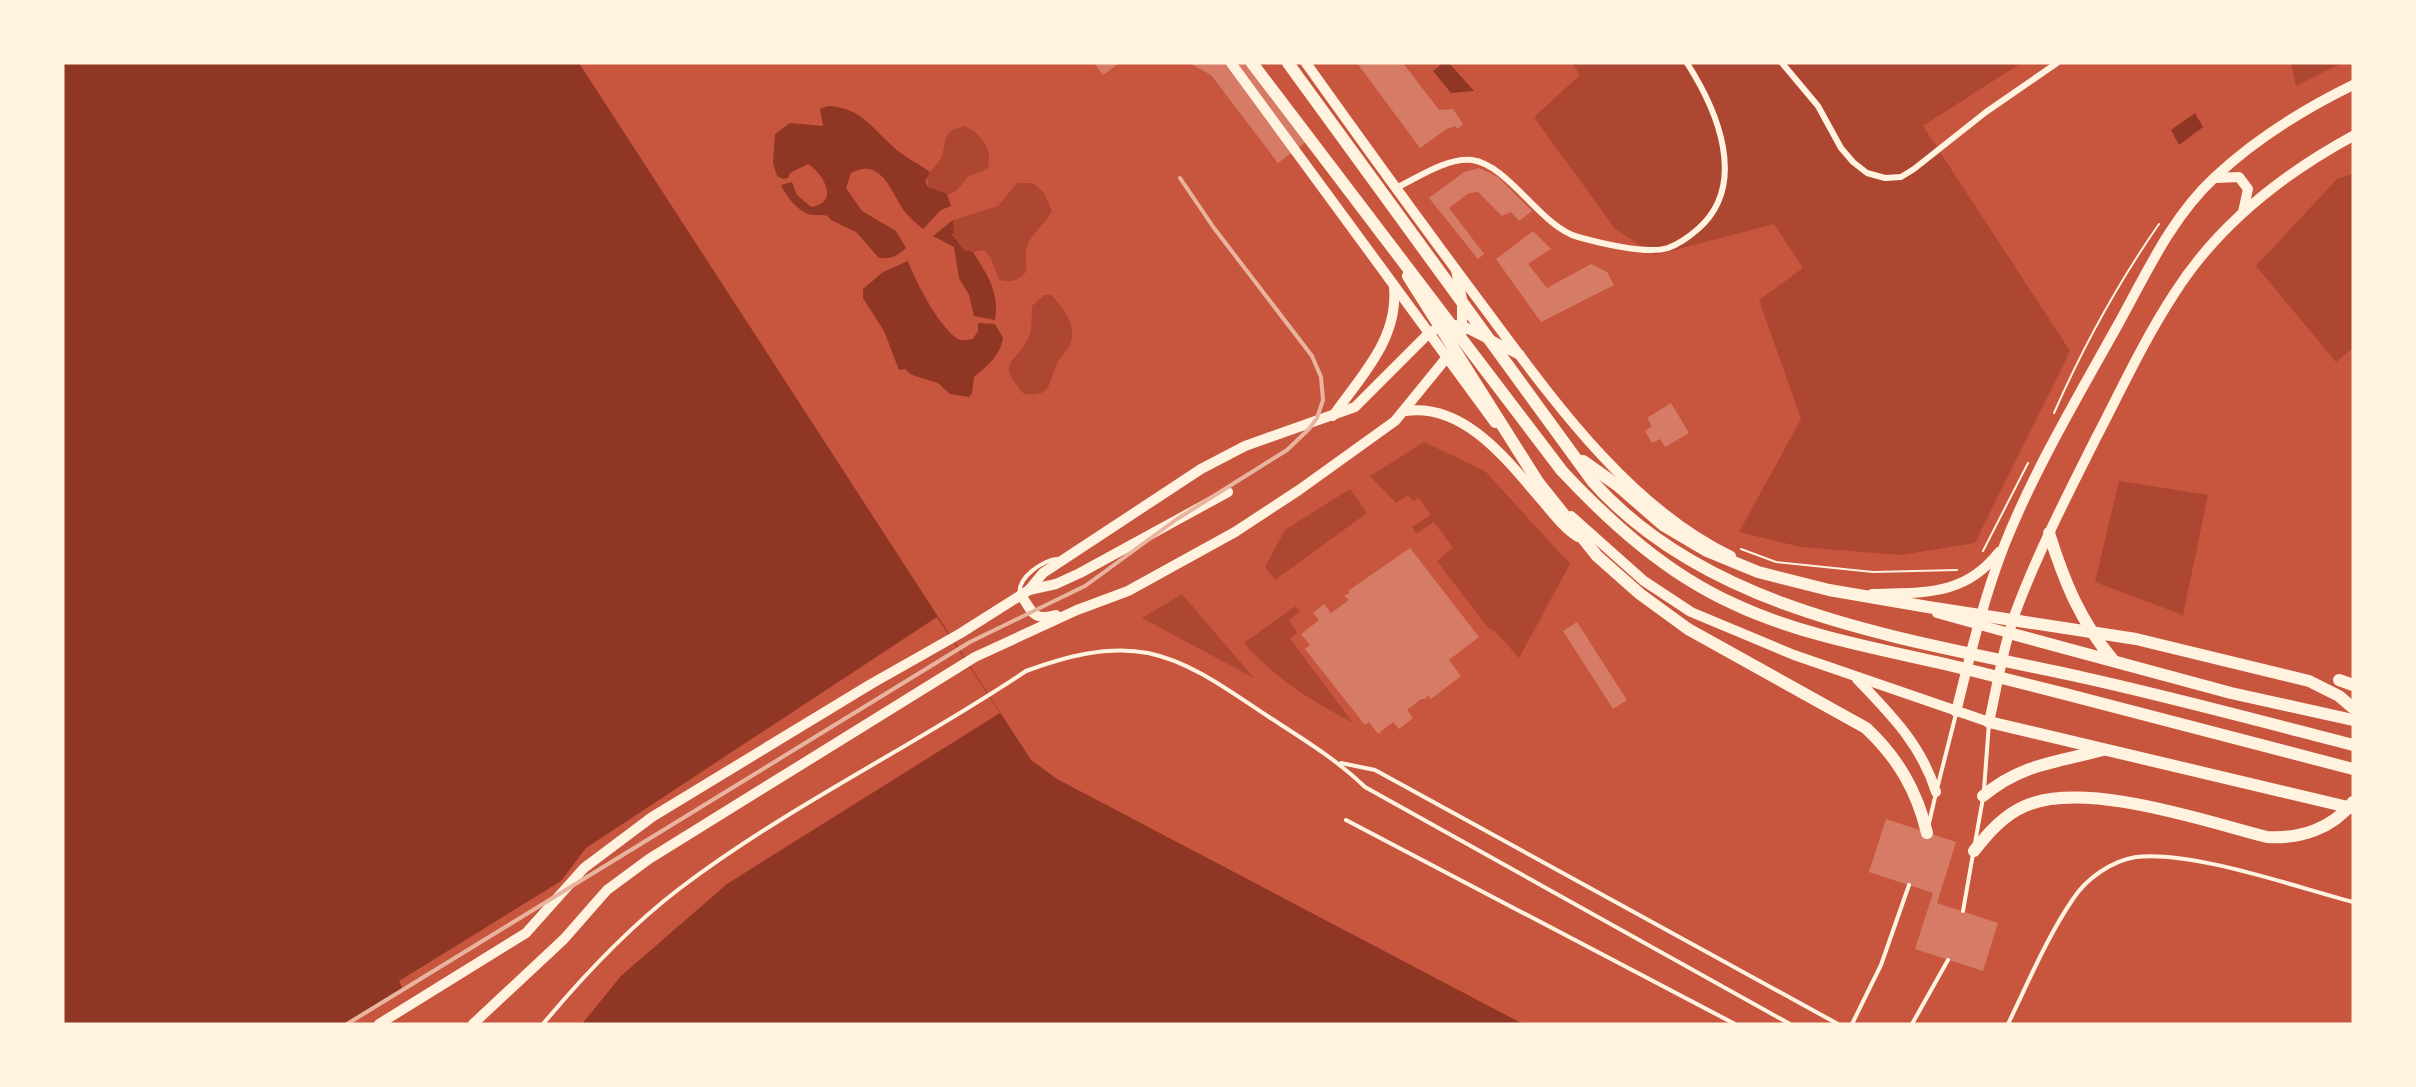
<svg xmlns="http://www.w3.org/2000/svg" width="2416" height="1087" viewBox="0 0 2416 1087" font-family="'Noto Sans',sans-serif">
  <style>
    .green { fill: #ae4732 }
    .water { fill: #8f3625 }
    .pier { fill: #c8553d }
    .building { fill: #d67c66 }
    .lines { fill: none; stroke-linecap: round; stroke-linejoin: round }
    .path { stroke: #fff3e0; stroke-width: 2 }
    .service { stroke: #fff3e0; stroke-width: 4 }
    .minor { stroke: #fff3e0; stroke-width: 6 }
    .secondary { stroke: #fff3e0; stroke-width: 10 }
    .primary { stroke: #fff3e0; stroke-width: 10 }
    .trunk { stroke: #fff3e0; stroke-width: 12 }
    .rail { stroke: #e9b49f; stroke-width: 4 }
  </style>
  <rect width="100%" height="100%" fill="#c8553d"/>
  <!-- green -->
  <g class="green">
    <path d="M 1572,63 L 2021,63 L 1923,126 L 2070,351 L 1975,543 L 1901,555 L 1801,547 L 1739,532 L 1801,419 L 1759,300 L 1803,268 L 1774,224 L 1655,255 L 1615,229 L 1534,117 L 1580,75 Z"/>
    <path d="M 2291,63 L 2342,63 L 2296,86 Z"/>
    <path d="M 964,126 C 981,133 993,149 988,168 C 982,172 972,173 967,178 C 955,193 948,202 928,187 L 927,176 C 931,171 936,165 940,160 C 949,142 938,133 964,126 Z"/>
    <path d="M 2353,174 L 2353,348 L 2336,362 L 2256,266 L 2337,179 Z"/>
    <path d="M 1017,183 L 1033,183 L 1044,193 L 1052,211 C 1037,236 1021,237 1027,271 C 1018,280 1012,283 999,280 L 991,258 L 984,250 L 973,252 L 964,250 L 952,233 L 954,231 L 953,220 L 998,206 Z"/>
    <path d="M 1044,295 L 1051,295 C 1063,307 1078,326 1070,344 C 1066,352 1060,357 1057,364 C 1047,384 1053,397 1024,394 C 995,362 1014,365 1028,339 C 1033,328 1031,317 1032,306 Z"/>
    <path d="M 1424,442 L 1485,471 L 1570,564 L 1519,658 L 1495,631 L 1488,628 L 1437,561 L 1453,548 L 1434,522 L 1416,534 L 1412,527 L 1431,515 L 1419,498 L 1413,501 L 1408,495 L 1396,503 L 1370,476 Z"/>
    <path d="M 2119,481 L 2208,495 L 2183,615 L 2095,582 Z"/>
    <path d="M 1350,489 L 1367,513 L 1275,580 L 1265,567 L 1285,530 Z"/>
    <path d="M 1182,594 L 1254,678 L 1142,618 Z"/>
    <path d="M 1296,606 L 1300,611 L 1289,620 L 1297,633 L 1290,639 L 1353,723 C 1310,700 1277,680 1244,643 Z"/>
  </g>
  <!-- water -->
  <g class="water">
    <path d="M 63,63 L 579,63 L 1031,760 L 1057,779 L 1523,1024 L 63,1024 Z"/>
    <path d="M 1443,63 L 1449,63 L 1474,91 L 1451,93 L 1433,71 Z"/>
    <path d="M 828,106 C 862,107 874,131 898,151 C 908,159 919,164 930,172 L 925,181 L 928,187 L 947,194 L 951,206 L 941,210 L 923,229 C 917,224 910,218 905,212 C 891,193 882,156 851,173 L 846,188 L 862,211 L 896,231 L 906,248 C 898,256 891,259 879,258 L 856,232 L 831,220 L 828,216 C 822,214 814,216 808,214 C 797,210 786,196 781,185 L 792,182 L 797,195 L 811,207 C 840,203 824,174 808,164 L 790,173 L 788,178 L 783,179 L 777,176 L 773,163 L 775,134 L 790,123 L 823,126 L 820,109 Z"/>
    <path d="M 2195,113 L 2203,127 L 2179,145 L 2171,130 Z"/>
    <path d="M 953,220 L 954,232 L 952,234 L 964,250 L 973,252 C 987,274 1000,293 995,320 L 974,316 L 969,295 L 959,278 L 954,247 L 933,236 Z"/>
    <path d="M 908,261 C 915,281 938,324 955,337 C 961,342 967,340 973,339 L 978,331 L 978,323 L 995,324 L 1003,338 C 1000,356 988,365 974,377 L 972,393 L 969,397 L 950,394 L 938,383 L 912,375 L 905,369 L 899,370 L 884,331 L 863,298 L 863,289 L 883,272 Z"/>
  </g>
  <!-- pier -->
  <path class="pier" d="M 937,617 L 1000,713 L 727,884 L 621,976 L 582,1024 L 347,1024 L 403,990 L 399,981 L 561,881 L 586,848 Z"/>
  <!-- building -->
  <g class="building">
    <path d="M 1094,63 L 1120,63 L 1103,75 Z"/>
    <path d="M 1189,63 L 1258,63 L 1313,137 L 1278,163 L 1211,75 Z"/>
    <path d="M 1357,63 L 1403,63 L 1439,110 L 1453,109 L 1463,124 L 1458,129 L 1455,126 L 1445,130 L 1420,148 Z"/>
    <path d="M 1479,168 L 1498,177 L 1532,211 L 1519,221 L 1511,212 L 1502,216 L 1478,192 L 1469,193 L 1449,208 L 1484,254 L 1478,259 L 1429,198 L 1464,172 Z"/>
    <path d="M 1533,231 L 1551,249 L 1528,264 L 1547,288 L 1591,264 L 1607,272 L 1614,285 L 1541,322 L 1496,259 Z"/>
    <path d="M 1671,403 L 1689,433 L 1665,447 L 1660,439 L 1652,443 L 1645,431 L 1652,426 L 1647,418 Z"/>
    <path d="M 1410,548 L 1479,637 L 1449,660 L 1461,676 L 1431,699 L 1427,695 L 1426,699 L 1421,699 L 1407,710 L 1413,718 L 1399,729 L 1393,722 L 1378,734 L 1369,722 L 1365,725 L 1305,649 L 1310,645 L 1301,634 L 1319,620 L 1313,613 L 1324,604 L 1331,613 L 1349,600 L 1344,596 L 1350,593 L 1348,591 Z"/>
    <path d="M 1577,622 L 1627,700 L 1613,709 L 1563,631 Z"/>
    <path d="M 1886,819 L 1956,842 L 1937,903 L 1998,923 L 1983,971 L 1915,949 L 1933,893 L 1869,872 Z"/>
  </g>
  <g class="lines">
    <!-- path -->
    <g class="path">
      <path d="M 2054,413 C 2083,347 2118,283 2159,224"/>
      <path d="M 1741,549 L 1776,562 L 1873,572 L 1957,570"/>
      <path d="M 1983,551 L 2028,463"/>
    </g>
    <!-- service -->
    <g class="service">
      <path d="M 1020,595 C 1016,578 1044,559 1058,559"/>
      <path d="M 1341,763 L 1375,770 L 1838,1024"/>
      <path d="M 1938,785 L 1956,714"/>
      <path d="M 1984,790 L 1989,723"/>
      <path d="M 1346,820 L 1735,1024"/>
      <path d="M 1929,823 L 1936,793"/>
      <path d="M 1975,843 L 1983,798"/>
      <path d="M 1963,911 L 1973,854"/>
      <path d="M 543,1024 C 584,975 628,928 679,889 C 788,806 913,747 1026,671 C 1064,657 1107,645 1148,653 C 1192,662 1232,693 1269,717 C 1303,739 1336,759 1365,787 L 1790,1024"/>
      <path d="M 1852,1024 L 1881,965 L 1909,885"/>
      <path d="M 1912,1024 L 1948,960"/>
      <path d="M 2008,1024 C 2028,983 2047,937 2073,899 C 2086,879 2111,861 2136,857 C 2191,850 2296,887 2353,902"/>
    </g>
    <!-- minor -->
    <g class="minor">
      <path d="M 1782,63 L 1818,106 L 1841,148 L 1853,162 L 1867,173 L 1885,178 L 1901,177 L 1914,169 L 1986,112 L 2057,63"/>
      <path d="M 1396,188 C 1417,178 1448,157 1472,160 C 1509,165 1541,227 1578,237 C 1600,243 1646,255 1668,248 C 1679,244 1690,236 1698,229 C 1749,184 1717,110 1687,63"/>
    </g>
    <!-- secondary -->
    <g class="secondary">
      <path d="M 1456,270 L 1462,299 L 1462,332"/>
      <path d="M 1029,590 L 1056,584 L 1080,573 L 1228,492"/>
      <path d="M 1021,595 C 1033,613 1033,621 1056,615"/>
      <path d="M 379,1024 L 526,933 L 584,868 L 652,817 L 871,684 L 961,633 L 1029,590 L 1043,573 L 1201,469 L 1245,446 L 1355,407 L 1428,334 L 1444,324 L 1463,326 L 1520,355"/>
      <path d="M 473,1024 L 564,939 L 607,890 L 649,859 L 975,657 L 1077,610 L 1128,591 L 1235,532 L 1299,490 L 1395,421 L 1452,351"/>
    </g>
    <!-- primary -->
    <g class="primary">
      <path d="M 1231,63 L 1495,423"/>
      <path d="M 1306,63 C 1363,143 1421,223 1480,302 C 1549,394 1625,505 1731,556"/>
      <path d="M 2216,178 L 2239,177 L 2248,189 L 2243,212"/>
      <path d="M 1405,411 C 1466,402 1510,464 1545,504 C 1555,516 1565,529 1578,537"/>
      <path d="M 1333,416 C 1361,376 1399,339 1394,286"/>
      <path d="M 1571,516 L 1644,581 L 1691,612 L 1794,655 L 1989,722 C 1998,682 2004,641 2019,603 C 2041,546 2069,492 2096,438 C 2121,390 2144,340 2174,294 C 2217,226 2283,174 2353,136"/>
      <path d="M 1872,594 C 1923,592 1964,597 1999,552"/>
      <path d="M 1937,613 L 2009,633"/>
      <path d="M 1857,679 C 1891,715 1921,744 1936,792"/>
      <path d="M 1956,712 C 1970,656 1983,600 2004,546 C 2034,470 2080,393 2120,321 C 2147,272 2172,217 2214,178 C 2254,140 2304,109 2353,85"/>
    </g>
    <!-- trunk -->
    <g class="trunk">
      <path d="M 1252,63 L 1562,471 C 1612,524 1667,574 1734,604 C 1806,638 1893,651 1970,670 C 2098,702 2226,735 2353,769"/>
      <path d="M 1288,63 L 1593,482 C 1714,617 1917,640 2085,678 C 2175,698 2264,722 2353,745"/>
      <path d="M 1408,276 L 1538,482 L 1597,556 L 1640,594 L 1688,629 L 1866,728 C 1898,758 1917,791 1927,833"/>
      <path d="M 1583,461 L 1617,485 L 1663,525 L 1707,551 L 1758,572 L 1829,590 L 1928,607 L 2136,639 L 2309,681 L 2339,696 L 2353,708"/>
      <path d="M 2049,533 C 2064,581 2080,621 2113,660"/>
      <path d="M 2009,633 L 2231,693 L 2353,720"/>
      <path d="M 2339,680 L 2353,685"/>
      <path d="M 1989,722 L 2352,808"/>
      <path d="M 1983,796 C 2021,764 2057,762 2103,750"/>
      <path d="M 1974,851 C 1988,833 2004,815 2025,806 C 2085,780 2204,821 2267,837 C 2300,839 2332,829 2353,802"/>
    </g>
    <!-- rail -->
    <path class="rail" d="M 347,1024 L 970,642 L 1085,586 L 1177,519 L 1287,450 L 1309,429 L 1317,418 L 1323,400 L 1321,377 L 1312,356 L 1214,228 L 1180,178"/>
  </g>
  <!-- border -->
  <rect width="2416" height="1087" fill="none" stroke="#fff3e0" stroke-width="129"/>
</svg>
